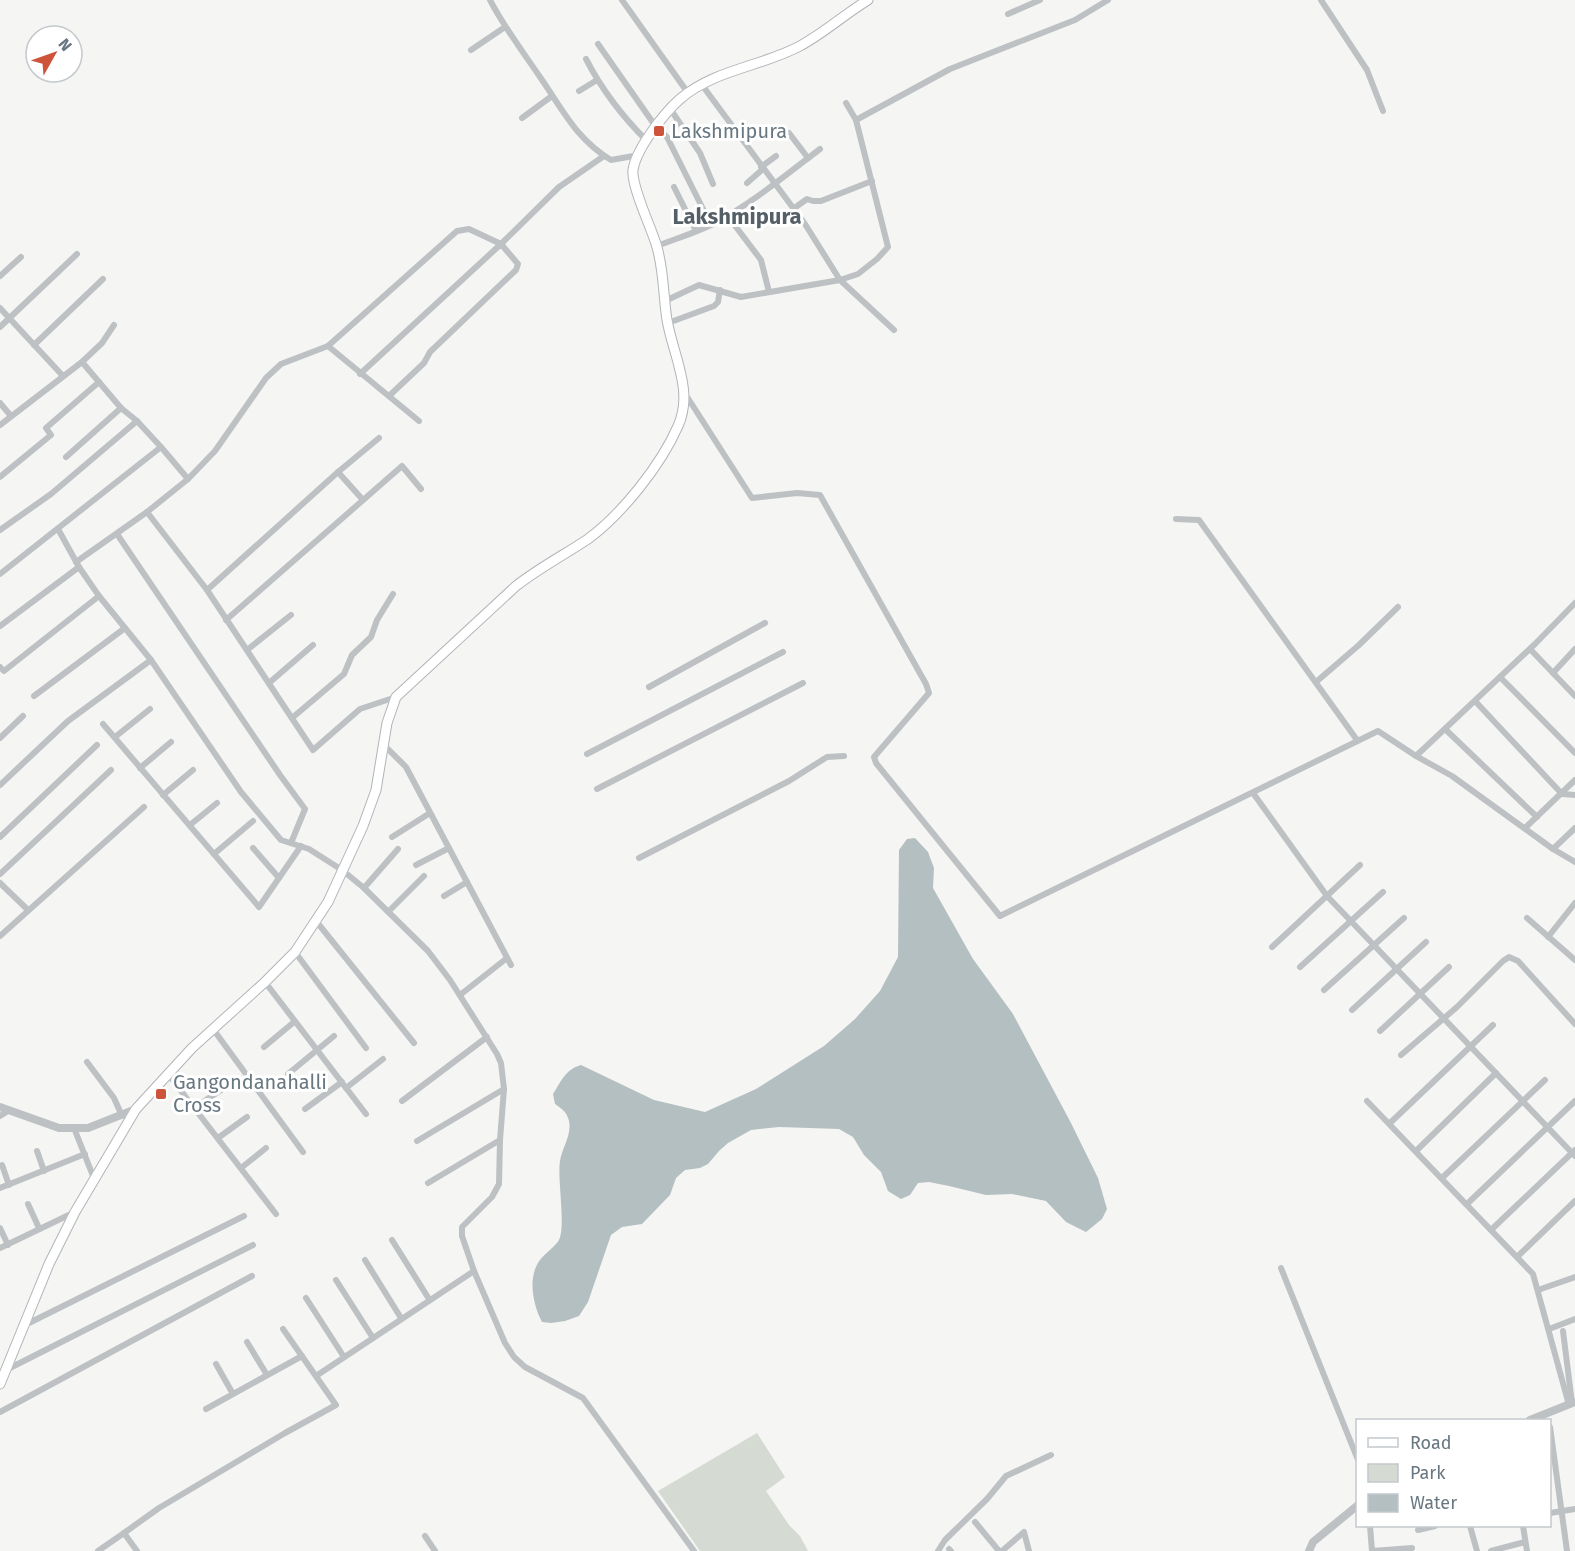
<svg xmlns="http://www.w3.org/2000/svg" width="1575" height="1551" viewBox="0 0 1575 1551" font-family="'Fira Sans',sans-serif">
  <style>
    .green { fill: #d5dad2 }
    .water { fill: #b4bfc2 }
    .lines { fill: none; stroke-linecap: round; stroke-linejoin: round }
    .secondary-casing { stroke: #b0b5b8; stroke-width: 11 }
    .minor { stroke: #bdc1c4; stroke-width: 6 }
    .tertiary { stroke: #bdc1c4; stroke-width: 8 }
    .secondary { stroke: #fff; stroke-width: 9 }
    .poi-dot { fill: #cd533b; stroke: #fff; stroke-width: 2 }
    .labels { text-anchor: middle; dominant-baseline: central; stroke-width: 6; stroke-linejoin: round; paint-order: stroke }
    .poi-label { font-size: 20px; fill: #687780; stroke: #fff; text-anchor: start }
    .quarter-label { font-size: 22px; font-weight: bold; fill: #555f66; stroke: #fff }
  </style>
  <rect width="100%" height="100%" fill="#f5f5f3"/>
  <!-- green -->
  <path class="green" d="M 757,1433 L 785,1477 L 766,1491 L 789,1525 L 800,1536 L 808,1551 L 700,1551 L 658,1491 Z"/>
  <!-- water -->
  <path class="water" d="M 915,838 L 928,852 L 934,868 L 933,888 L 973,959 L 1013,1014 L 1071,1123 L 1098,1178 L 1107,1209 L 1102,1219 L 1086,1232 L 1066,1222 L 1046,1201 L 1012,1194 L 986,1195 L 949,1186 L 929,1182 L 918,1183 L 910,1195 L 901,1199 L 888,1191 L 881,1172 L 864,1155 L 853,1137 L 839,1129 L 779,1127 L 751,1130 L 728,1143 L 719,1151 L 708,1164 L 700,1168 L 685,1170 L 676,1178 L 670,1195 L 642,1224 L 622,1227 L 611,1235 L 588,1302 L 579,1316 L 565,1321 L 551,1323 L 542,1322 C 533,1305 527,1277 540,1260 C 545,1253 555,1247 559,1240 C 566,1225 557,1179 560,1161 C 562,1148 572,1135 569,1121 C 567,1112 562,1109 555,1104 L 553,1094 C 562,1080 565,1070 581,1065 L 654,1100 L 705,1112 L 756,1089 L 824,1046 L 855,1019 L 880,991 L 898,957 L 899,850 L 907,839 Z"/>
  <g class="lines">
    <!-- secondary casing -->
    <g class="secondary-casing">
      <path id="secondary" d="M 0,1384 L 49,1264 L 75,1212 L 136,1109 L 192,1048 L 265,982 L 295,952 L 328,902 L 363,826 L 376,790 L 387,723 L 396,697 L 516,586 C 539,568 564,555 588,539 C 622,514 661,465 678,426 C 694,391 673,355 667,320 C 663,295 664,268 656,244 C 651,227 631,186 633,170 C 636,149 664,113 680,99 C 713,70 763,66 800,46 C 824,33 845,14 868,0"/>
    </g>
    <!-- minor -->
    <g class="minor">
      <path d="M 490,0 C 504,27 523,52 540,77 C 563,110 576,139 611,160 L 639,155"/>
      <path d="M 622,0 L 688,93"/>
      <path d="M 1321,0 L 1367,70 L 1383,111"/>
      <path d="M 1008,14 L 1040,0"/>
      <path d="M 598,44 L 656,127 L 667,137 L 711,225"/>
      <path d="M 471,50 L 505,27"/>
      <path d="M 586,59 C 602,90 621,115 646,140"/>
      <path d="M 702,85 L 805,224 L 840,280 L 894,330"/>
      <path d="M 579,91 L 597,80"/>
      <path d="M 671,110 L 700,153 L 713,184"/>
      <path d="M 522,118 L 552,96"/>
      <path d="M 856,120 L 950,69 L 1075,20 L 1108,0"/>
      <path d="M 789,133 L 808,158"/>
      <path d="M 761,167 L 776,156"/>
      <path d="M 747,183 L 763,169"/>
      <path d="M 674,187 L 696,231"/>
      <path d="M 793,209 L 807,199 L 813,201 L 821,201 L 872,181"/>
      <path d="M 727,215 L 761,260 L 769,292"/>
      <path d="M 657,246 C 675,239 695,233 713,224 C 751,204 786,175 820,149"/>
      <path d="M 0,276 L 21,257"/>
      <path d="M 665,301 L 699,285 L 741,297 L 840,280 L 858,274 L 877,259 L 888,247 L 856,120 L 846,103"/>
      <path d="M 0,308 L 63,376"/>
      <path d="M 668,323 L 714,306 L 718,302 L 720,290"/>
      <path d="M 0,327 L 77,254"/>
      <path d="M 34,345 L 103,279"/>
      <path d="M 328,346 L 419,421"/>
      <path d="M 82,362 L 102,343 L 114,325"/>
      <path d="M 360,374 L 501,244 L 518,264 L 516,270 L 430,352 L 424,363 L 389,396"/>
      <path d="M 684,392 L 752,498 L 797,493 L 820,495 L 926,684 L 929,693 L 874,757 L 876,763 L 1000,916 L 1378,731 L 1416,756 L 1452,776 L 1553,849 L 1575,862"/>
      <path d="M 0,403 L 11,416"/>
      <path d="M 0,425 L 82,362 L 121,408 L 137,421 L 161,447 L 188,479 L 215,451 L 266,378 L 281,364 L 328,346 L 457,231 L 469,229 L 501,244 L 559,187 L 604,156"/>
      <path d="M 66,457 L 121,408"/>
      <path d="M 338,472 L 363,500"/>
      <path d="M 0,477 L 51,435 L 46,428 L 99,382"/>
      <path d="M 147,512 L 207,590 L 313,750 L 360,709 L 396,697"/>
      <path d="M 1176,519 L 1199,520 L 1357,740"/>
      <path d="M 58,529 L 79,567 L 99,596 L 151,660 L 241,792 L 281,840 L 309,849 L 342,870 L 364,888 L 428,951 L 450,980 L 497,1054 L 501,1063 L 504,1089 L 500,1140 L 499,1184 L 492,1197 L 462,1227 L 462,1236 L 474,1271 L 505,1343 L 514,1357 L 525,1367 L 583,1398 L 694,1551"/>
      <path d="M 0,530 L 51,494 L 137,421"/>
      <path d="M 117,534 L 280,775 L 305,809 L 291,843"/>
      <path d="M 76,562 L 147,512 L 188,479"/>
      <path d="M 0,574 L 161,447"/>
      <path d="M 207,590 L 338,472 L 379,438"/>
      <path d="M 226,620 L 402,466 L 421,489"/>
      <path d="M 0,626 L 79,567"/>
      <path d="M 1530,649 L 1575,696"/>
      <path d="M 247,650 L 291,615"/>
      <path d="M 0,667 L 4,671 L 99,596"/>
      <path d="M 1553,673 L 1575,649"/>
      <path d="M 1500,677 L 1575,753"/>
      <path d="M 1316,682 L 1359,645 L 1398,607"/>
      <path d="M 269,683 L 313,645"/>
      <path d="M 649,687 L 765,623"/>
      <path d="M 34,696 L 125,628"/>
      <path d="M 1475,701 L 1562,794 L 1575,795"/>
      <path d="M 292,718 L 344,674 L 352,655 L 371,637 L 377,620 L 393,594"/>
      <path d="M 103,724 L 259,907 L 301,846"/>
      <path d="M 1445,729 L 1537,817"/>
      <path d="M 115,737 L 150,709"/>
      <path d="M 0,738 L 23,716"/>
      <path d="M 383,744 L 406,767 L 511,965"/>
      <path d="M 587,754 L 783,652"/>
      <path d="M 1416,756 L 1535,644 L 1575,603"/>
      <path d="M 140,768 L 171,742"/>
      <path d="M 0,785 L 68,721 L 151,660"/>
      <path d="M 597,789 L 803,683"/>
      <path d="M 1253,793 L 1327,896 L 1575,1156"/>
      <path d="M 163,795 L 193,770"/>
      <path d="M 190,825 L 217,803"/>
      <path d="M 1525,828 L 1575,780"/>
      <path d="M 0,837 L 97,745"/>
      <path d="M 392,837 L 430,813"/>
      <path d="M 253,848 L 279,878"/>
      <path d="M 1553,849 L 1575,828"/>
      <path d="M 214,854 L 253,821"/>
      <path d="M 639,858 L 789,781 L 827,757 L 844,756"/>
      <path d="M 416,865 L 449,848"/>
      <path d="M 0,874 L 111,770"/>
      <path d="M 0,883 L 28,910"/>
      <path d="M 364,888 L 398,849"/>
      <path d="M 444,896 L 467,882"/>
      <path d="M 388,912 L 424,876"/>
      <path d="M 1527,918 L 1575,960"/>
      <path d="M 316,921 L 414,1043"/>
      <path d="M 0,936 L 144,807"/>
      <path d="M 1548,937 L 1575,903"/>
      <path d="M 1272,947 L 1360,865"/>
      <path d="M 295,952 L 366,1048"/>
      <path d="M 1300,967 L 1383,892"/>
      <path d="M 265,982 L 366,1114"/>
      <path d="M 1324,990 L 1404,918"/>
      <path d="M 460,995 L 507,958"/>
      <path d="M 1352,1010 L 1426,942"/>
      <path d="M 213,1029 L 303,1152"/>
      <path d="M 1380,1031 L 1449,967"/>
      <path d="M 264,1047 L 294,1022"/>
      <path d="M 1401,1055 L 1457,1007 L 1503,961 L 1509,957 L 1518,961 L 1575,1024"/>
      <path d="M 87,1062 L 114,1098 L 122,1116"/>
      <path d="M 168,1074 L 276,1214"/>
      <path d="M 288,1074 L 334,1036"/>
      <path d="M 346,1088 L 383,1059"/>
      <path d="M 402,1101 L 487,1037"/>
      <path d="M 1367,1101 L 1533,1274 L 1569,1405"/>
      <path d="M 194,1108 L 227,1086"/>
      <path d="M 305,1109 L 342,1082"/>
      <path d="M 0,1116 L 8,1111"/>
      <path d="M 1390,1123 L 1493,1025"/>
      <path d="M 74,1128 L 95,1181"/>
      <path d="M 218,1138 L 247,1117"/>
      <path d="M 417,1141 L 504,1089"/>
      <path d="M 37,1151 L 44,1171"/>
      <path d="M 1416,1151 L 1496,1073"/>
      <path d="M 2,1165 L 9,1185"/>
      <path d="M 241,1168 L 266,1148"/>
      <path d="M 1442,1178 L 1545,1080"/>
      <path d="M 428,1183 L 500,1140"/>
      <path d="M 0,1188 L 85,1154"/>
      <path d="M 28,1204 L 39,1228"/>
      <path d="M 1467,1204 L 1575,1101"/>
      <path d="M 0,1228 L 8,1245"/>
      <path d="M 1491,1230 L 1575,1150"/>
      <path d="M 392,1240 L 429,1299"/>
      <path d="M 0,1248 L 75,1212"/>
      <path d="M 1517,1257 L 1575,1201"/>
      <path d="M 365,1260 L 401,1318"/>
      <path d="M 1281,1268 L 1358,1460"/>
      <path d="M 336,1280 L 373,1338"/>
      <path d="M 1538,1290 L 1575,1277"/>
      <path d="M 306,1298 L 344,1357"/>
      <path d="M 25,1325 L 244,1216"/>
      <path d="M 1549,1329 L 1575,1319"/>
      <path d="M 1563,1331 L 1572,1403"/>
      <path d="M 247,1342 L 267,1375"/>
      <path d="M 216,1364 L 233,1394"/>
      <path d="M 6,1370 L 253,1245"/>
      <path d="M 316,1376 L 474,1271"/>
      <path d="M 206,1409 L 302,1356"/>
      <path d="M 0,1412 L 252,1276"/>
      <path d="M 1550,1427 L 1567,1551"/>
      <path d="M 1550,1513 L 1575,1509"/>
      <path d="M 975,1522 L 999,1551"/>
      <path d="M 1370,1526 L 1372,1551 L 1412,1548"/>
      <path d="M 1470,1526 L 1477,1551"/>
      <path d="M 1523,1526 L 1527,1551"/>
      <path d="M 1418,1530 L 1435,1526"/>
      <path d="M 425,1536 L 435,1551"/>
      <path d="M 949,1549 L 951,1551"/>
      <path d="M 98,1551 L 124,1533"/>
      <path d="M 137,1551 L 124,1533 L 159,1508 L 285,1433 L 336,1405 L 283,1329"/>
      <path d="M 938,1551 L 945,1540 L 987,1499 L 1006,1476 L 1051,1455"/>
      <path d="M 1002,1551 L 1024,1532 L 1029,1551"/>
      <path d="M 1491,1551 L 1525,1542"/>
    </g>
    <!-- tertiary -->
    <g class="tertiary">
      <path d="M 0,1107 L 59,1128 L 88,1128 L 136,1109"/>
      <path d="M 1530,1420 L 1575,1402"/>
      <path d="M 1309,1551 L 1313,1542 L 1358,1505"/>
    </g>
    <!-- secondary -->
    <use href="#secondary" class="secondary"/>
  </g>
  <!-- markers -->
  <g class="poi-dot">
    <rect x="653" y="125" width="12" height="12" rx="3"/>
    <rect x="155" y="1088" width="12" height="12" rx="3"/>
  </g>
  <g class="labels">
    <!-- poi labels -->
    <g class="poi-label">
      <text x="671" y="131">Lakshmipura</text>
      <text x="173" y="1082">Gangondanahalli<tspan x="173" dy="23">Cross</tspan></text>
    </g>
    <!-- quarter labels -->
    <g class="quarter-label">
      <text x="737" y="216">Lakshmipura</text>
    </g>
  </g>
  <!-- legend -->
  <rect x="1356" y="1419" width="195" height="108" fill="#ffffff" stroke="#c3c9cc" stroke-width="1.5"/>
  <rect x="1368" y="1438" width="30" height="9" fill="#ffffff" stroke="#c3c9cc" stroke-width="1.5"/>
  <text x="1410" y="1449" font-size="18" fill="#687780">Road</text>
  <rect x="1368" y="1464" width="30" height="18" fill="#d5dad2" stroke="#c3c9cc" stroke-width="1.5"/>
  <text x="1410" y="1479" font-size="18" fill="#687780">Park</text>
  <rect x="1368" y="1494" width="30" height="18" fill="#b4bfc2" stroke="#c3c9cc" stroke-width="1.5"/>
  <text x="1410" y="1509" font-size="18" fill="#687780">Water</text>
  <!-- north arrow -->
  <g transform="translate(54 54) rotate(50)"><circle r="28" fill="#ffffff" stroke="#c3c9cc" stroke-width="1.5"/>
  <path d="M0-4.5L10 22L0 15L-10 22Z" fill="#cd533b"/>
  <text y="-9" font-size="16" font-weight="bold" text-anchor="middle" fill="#687780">N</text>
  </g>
</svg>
